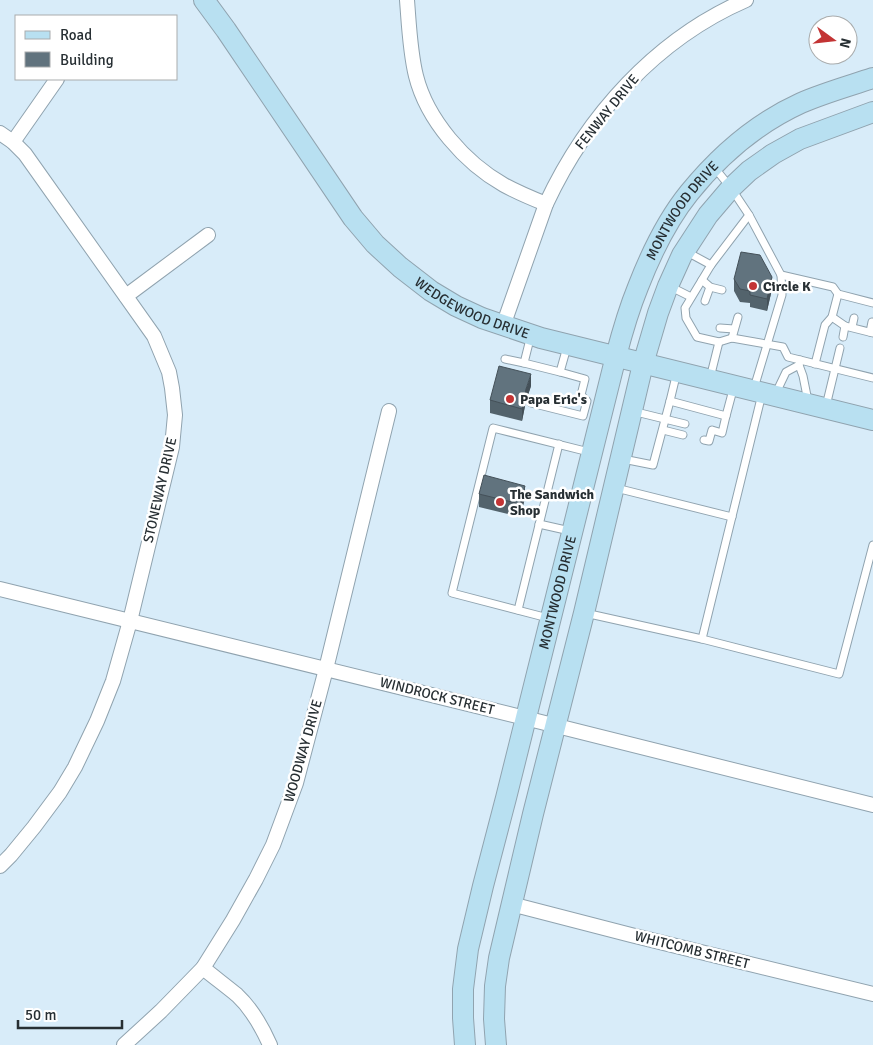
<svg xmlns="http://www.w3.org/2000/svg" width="873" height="1045" viewBox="0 0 873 1045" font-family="Signika,sans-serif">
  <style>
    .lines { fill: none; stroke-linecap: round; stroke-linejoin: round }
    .lane-casing { stroke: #90a3af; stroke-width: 9 }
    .street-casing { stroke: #90a3af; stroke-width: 16 }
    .secondary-casing { stroke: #90a3af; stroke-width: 22 }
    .lane { stroke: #fff; stroke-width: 7 }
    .street { stroke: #fff; stroke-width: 14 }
    .secondary { stroke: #b8e0f1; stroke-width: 20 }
    .wall { fill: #53636c }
    .shaded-wall { fill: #445058 }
    .building { fill: #61737e; stroke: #445058 }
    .poi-dot { fill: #c33434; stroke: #fff; stroke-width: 2 }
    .labels { text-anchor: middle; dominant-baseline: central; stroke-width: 5; stroke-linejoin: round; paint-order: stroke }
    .street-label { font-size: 14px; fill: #272f33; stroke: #fff }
    .poi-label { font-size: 14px; font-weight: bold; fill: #272f33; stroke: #fff; text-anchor: start }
  </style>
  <rect width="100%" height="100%" fill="#d8ecf9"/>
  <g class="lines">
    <!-- lane casing -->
    <g class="lane-casing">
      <g id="lane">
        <path d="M 714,167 L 731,188 L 749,215 L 781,275 L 782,295 L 754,388"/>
        <path d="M 749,215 L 711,265 L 685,308 L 686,318 L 697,337 L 719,342 L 732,338 L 783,347 L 788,357 L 873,378"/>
        <path d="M 687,252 L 711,265"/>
        <path d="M 781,275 L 833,287 L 838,294 L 873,303"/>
        <path d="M 702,280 L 710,287 L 722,290"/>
        <path d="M 671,287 L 691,297"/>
        <path d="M 705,301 L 710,287"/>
        <path d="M 832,317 L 845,326 L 873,333"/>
        <path d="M 852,327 L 854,318"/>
        <path d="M 720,328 L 734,329"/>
        <path d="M 870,332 L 872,322"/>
        <path d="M 531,335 L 524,363 L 560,372"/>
        <path d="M 843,337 L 845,326"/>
        <path d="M 732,338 L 738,317"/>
        <path d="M 505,359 L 524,363"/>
        <path d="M 815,364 L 825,325 L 832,317 L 838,294"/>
        <path d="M 799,365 L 803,376 L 808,401"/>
        <path d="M 710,378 L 719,342"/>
        <path d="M 775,395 L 786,372 L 799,365 L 800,360"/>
        <path d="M 670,401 L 677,372"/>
        <path d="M 531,403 L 583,416 L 587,401 L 581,395 L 585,379 L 560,372 L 567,347"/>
        <path d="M 826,406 L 840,348"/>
        <path d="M 632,411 L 685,424"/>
        <path d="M 663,430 L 683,435"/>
        <path d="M 704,440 L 709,441 L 712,430 L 722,433 L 726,416"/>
        <path d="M 623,459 L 653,465 L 670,401 L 726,416 L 734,386"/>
        <path d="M 616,488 L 732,517"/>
        <path d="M 539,524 L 570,531"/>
        <path d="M 518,610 L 559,444"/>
        <path d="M 585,613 L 702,639 L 839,674 L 873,545"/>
        <path d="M 548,618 L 452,593 L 493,428 L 589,452"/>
        <path d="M 702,639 L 762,394"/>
      </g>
    </g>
    <!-- street casing -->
    <g class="street-casing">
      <g id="street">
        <path d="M 407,0 C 409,25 410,52 416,76 C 427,120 465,163 504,185 C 517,192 531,198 546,204"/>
        <path d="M 0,133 L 13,142 L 25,154 L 154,336 L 169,372 L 172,388 L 175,415 L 172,447 L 130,621 L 113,681 L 97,721 L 75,767 L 60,792 L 34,827 L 11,855 L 0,866"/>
        <path d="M 13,142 L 57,79"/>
        <path d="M 126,296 L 208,235"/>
        <path d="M 503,326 L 546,204 C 587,116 656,39 746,0"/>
        <path d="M 0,589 L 525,718 L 873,805"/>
        <path d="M 511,904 L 631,935 L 873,994"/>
        <path d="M 203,968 C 214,977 226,986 237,995 C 252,1009 262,1027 270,1045"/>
        <path d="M 124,1045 L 161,1011 L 203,968 L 233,920 L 256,879 L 273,845 L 296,783 L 326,669 L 389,411"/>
      </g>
    </g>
    <!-- secondary casing -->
    <g class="secondary-casing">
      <g id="secondary">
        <path id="s1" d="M 204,0 L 226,30 L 353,218 L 375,244 L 400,267 L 431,291 L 456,306 L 482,318 L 541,338 L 873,420"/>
        <path id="s2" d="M 465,1045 L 463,1018 L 463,989 L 468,949 L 483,886 L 506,798 L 616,356 C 622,333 629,309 638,287 C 650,256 668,219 689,193 C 719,156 757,123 801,103 C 824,93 849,86 873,78"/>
        <path d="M 496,1045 L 494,1019 L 495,986 L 499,958 L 533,814 L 584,613 L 643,364 L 658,313 L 668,286 L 682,255 L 708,215 L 731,188 L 749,171 L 773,154 L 800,139 L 873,112"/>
      </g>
    </g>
    <!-- lane -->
    <use href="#lane" class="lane"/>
    <!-- street -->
    <use href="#street" class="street"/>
    <!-- secondary -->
    <use href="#secondary" class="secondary"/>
  </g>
  <!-- wall -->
  <g class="wall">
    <path d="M 734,279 L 772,289 L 767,311 L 750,307 L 750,303 L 740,302 L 734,291 Z"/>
    <path d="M 531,386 L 526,401 L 522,421 L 490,413 L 490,400 Z"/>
    <path d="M 479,494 L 525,498 L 520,517 L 479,507 Z"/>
  </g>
  <!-- shaded-wall -->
  <g class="shaded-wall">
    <path d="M 772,277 L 772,289 L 767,311 L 767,299 Z"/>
    <path d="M 531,374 L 531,386 L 526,401 L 522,421 L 522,409 L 526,389 Z"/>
    <path d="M 525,486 L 525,498 L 520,517 L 520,504 Z"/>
  </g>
  <!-- building -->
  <g class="building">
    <path d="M 741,252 L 760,255 L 772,277 L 767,299 L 750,295 L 750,291 L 740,289 L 734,279 Z"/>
    <path d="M 499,366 L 531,374 L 526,389 L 522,409 L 490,400 Z"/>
    <path d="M 484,475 L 525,486 L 520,504 L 479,494 Z"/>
  </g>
  <!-- markers -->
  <g class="poi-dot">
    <circle cx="753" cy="286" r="5"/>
    <circle cx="510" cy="399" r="5"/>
    <circle cx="500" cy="502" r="5"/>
  </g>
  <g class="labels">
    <!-- street labels -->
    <g class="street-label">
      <text transform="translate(607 112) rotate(-51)">FENWAY DRIVE</text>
      <text stroke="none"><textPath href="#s2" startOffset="869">MONTWOOD DRIVE</textPath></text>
      <text stroke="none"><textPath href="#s1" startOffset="416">WEDGEWOOD DRIVE</textPath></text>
      <text transform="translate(160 490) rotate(-77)">STONEWAY DRIVE</text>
      <text stroke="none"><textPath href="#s2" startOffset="464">MONTWOOD DRIVE</textPath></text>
      <text transform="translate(437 696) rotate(14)">WINDROCK STREET</text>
      <text transform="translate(303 751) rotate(-74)">WOODWAY DRIVE</text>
      <text transform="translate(692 950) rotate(14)">WHITCOMB STREET</text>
    </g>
    <!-- poi labels -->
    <g class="poi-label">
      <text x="763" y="286">Circle K</text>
      <text x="520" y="399">Papa Eric's</text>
      <text x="510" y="494">The Sandwich<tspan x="510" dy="16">Shop</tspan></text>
    </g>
  </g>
  <!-- legend -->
  <rect x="15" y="15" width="162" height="65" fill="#ffffff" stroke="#a9acad"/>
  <rect x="25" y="31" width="25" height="8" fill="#b8e0f1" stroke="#a9acad"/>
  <text x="60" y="40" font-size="15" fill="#272f33">Road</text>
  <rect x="25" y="52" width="25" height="15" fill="#61737e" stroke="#a9acad"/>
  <text x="60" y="65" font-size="15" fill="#272f33">Building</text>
  <!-- north arrow -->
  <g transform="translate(833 40) rotate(105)"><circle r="24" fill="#ffffff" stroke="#a9acad"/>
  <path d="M0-4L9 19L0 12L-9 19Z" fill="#c33434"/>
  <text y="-8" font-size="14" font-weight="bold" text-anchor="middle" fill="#272f33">N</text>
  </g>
  <!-- scale -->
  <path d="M18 1020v8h104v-8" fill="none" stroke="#272f33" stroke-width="2.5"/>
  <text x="25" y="1020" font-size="15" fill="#272f33" stroke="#ffffff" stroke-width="4" paint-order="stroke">50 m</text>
</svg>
